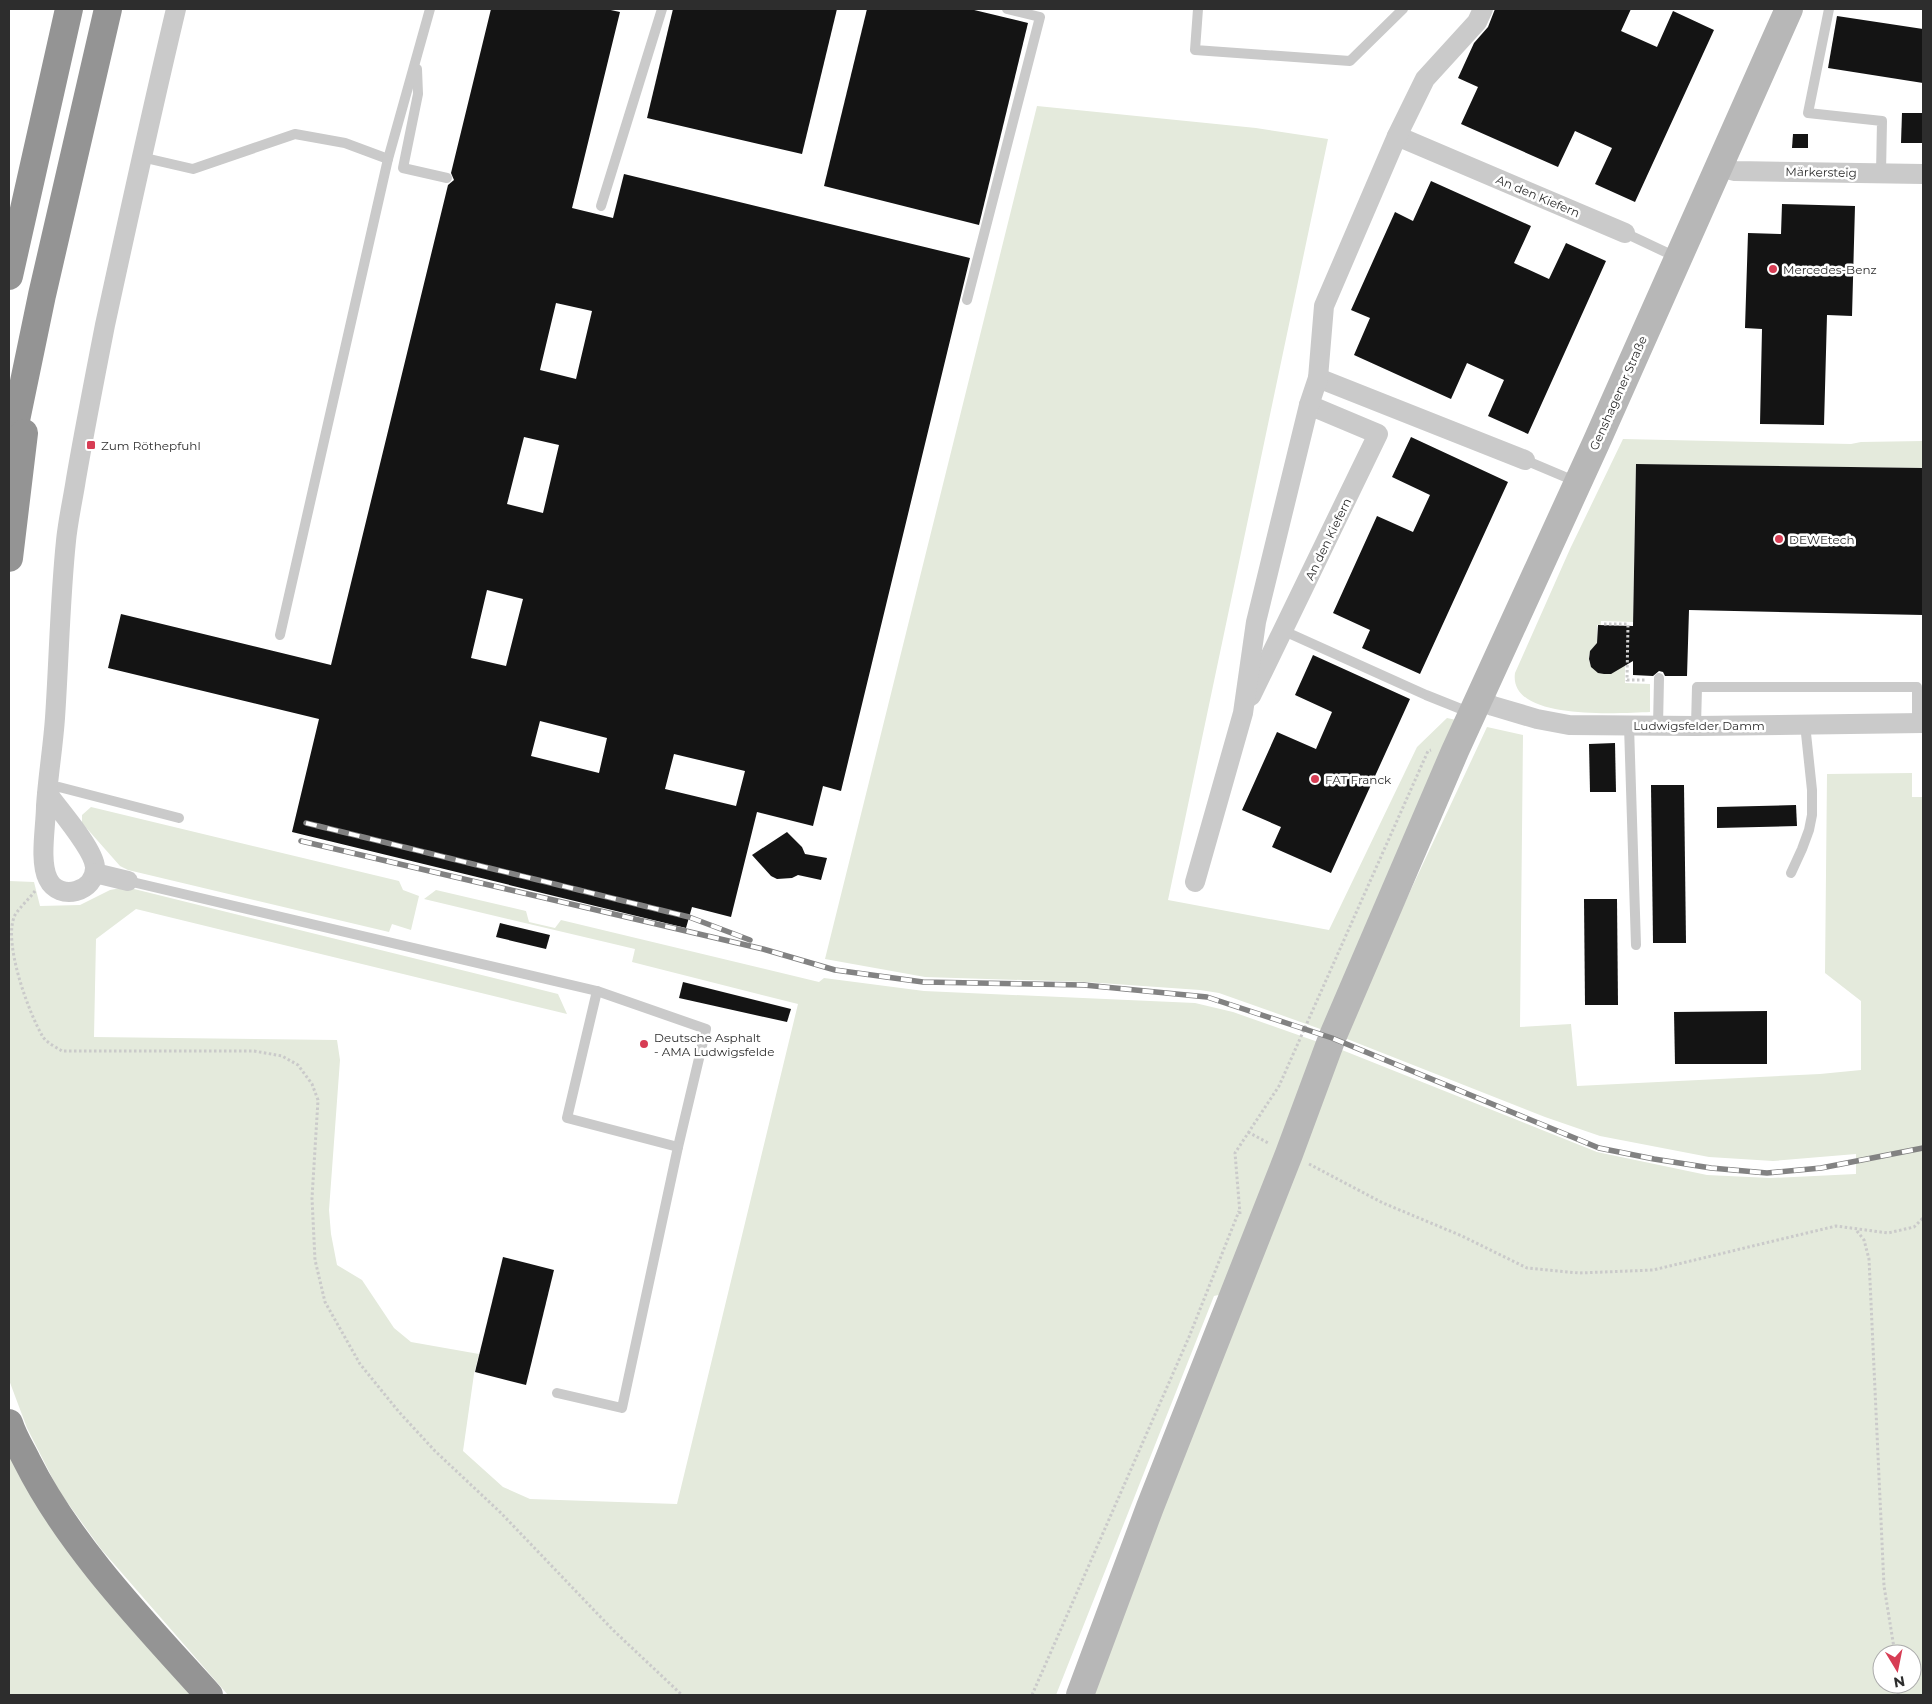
<svg xmlns="http://www.w3.org/2000/svg" width="1932" height="1704" viewBox="0 0 1932 1704" font-family="Montserrat,sans-serif">
  <style>
    .green { fill: #e4eadc; fill-rule: evenodd }
    .building { fill: #141414; fill-rule: evenodd }
    .lines { fill: none; stroke-linecap: round; stroke-linejoin: round }
    .path { stroke: #cacaca; stroke-width: 3; stroke-dasharray: 2.5 2.5; stroke-linecap: butt }
    .lane { stroke: #cacaca; stroke-width: 10 }
    .street { stroke: #cacaca; stroke-width: 20 }
    .secondary { stroke: #b7b7b7; stroke-width: 28 }
    .highway { stroke: #949494; stroke-width: 28 }
    .rail-casing { stroke: #828282; stroke-width: 5.5 }
    .rail { stroke: #fff; stroke-width: 4; stroke-dasharray: 11; stroke-linecap: butt }
    .poi-dot { fill: #d73d54; stroke: #fff; stroke-width: 2 }
    .labels { text-anchor: middle; dominant-baseline: central; stroke-width: 5; stroke-linejoin: round; paint-order: stroke }
    .street-label { font-size: 12px; fill: #2d2d2d; stroke: #fff }
    .poi-label { font-size: 12px; fill: #2d2d2d; stroke: #fff; text-anchor: start }
  </style>
  <rect width="100%" height="100%" fill="#fff"/>
  <!-- green -->
  <g class="green">
    <path d="M 1037,106 L 1256,128 L 1328,139 L 1168,900 L 1329,930 L 1417,747 L 1447,718 L 1461,721 L 1326,1031 L 1219,993 L 1200,990 L 1086,982 L 925,977 L 825,959 Z"/>
    <path d="M 1623,439 L 1851,444 L 1861,442 L 1923,441 L 1923,468 L 1636,464 L 1633,622 L 1601,621 L 1601,625 L 1597,625 L 1597,644 C 1580,657 1592,677 1612,673 L 1625,628 L 1625,683 L 1650,684 L 1650,712 C 1621,713 1508,722 1515,673 L 1570,549 Z"/>
    <path d="M 1487,727 L 1523,735 L 1520,1027 L 1571,1024 L 1577,1086 L 1820,1074 L 1861,1070 L 1861,1001 L 1825,973 L 1827,774 L 1912,773 L 1912,797 L 1923,797 L 1923,1695 L 1092,1695 L 1337,1048 L 1597,1152 L 1707,1175 L 1770,1178 L 1856,1174 L 1856,1154 L 1773,1161 L 1709,1157 L 1600,1136 L 1545,1117 L 1342,1037 ZM 1882,1654 L 1912,1654 L 1912,1684 L 1882,1684 Z"/>
    <path d="M 91,807 L 399,881 L 403,890 L 419,896 L 411,930 L 392,924 L 389,932 L 128,870 L 120,866 L 82,823 L 82,815 Z"/>
    <path d="M 9,881 L 34,882 L 40,906 L 80,905 L 110,890 L 126,887 L 558,994 L 567,1014 L 136,909 L 96,939 L 94,1037 L 337,1040 L 340,1060 L 329,1210 L 331,1234 L 337,1265 L 362,1280 L 394,1328 L 411,1342 L 479,1354 L 474,1374 L 463,1451 L 503,1487 L 530,1499 L 677,1504 L 798,1004 L 632,962 L 635,949 L 424,899 L 436,890 L 526,911 L 529,922 L 555,928 L 561,920 L 819,982 L 824,978 L 924,991 L 1195,1003 L 1233,1012 L 1318,1042 L 1223,1294 L 1214,1296 L 1056,1695 L 228,1695 L 101,1549 L 59,1491 L 27,1428 L 9,1380 Z"/>
    <path d="M 9,1453 L 194,1695 L 9,1695 Z"/>
  </g>
  <!-- building -->
  <g class="building">
    <path d="M 491,9 L 606,9 L 620,12 L 572,208 L 613,218 L 624,174 L 970,258 L 841,791 L 823,786 L 813,826 L 757,812 L 731,917 L 692,907 L 686,928 L 292,832 L 319,719 L 108,668 L 121,614 L 331,665 L 448,185 L 454,180 L 451,173 ZM 556,303 L 592,311 L 576,379 L 540,370 ZM 524,437 L 559,445 L 543,513 L 507,504 ZM 487,590 L 523,599 L 506,666 L 471,658 ZM 540,721 L 607,738 L 599,773 L 531,756 ZM 674,754 L 745,771 L 736,806 L 665,789 Z"/>
    <path d="M 673,9 L 837,9 L 802,154 L 647,118 Z"/>
    <path d="M 867,9 L 970,9 L 1028,23 L 979,225 L 824,186 Z"/>
    <path d="M 1495,9 L 1631,9 L 1621,31 L 1657,47 L 1673,11 L 1714,30 L 1635,202 L 1595,184 L 1612,148 L 1575,131 L 1558,167 L 1461,124 L 1478,87 L 1458,78 L 1474,43 L 1488,27 Z"/>
    <path d="M 1837,16 L 1923,29 L 1923,83 L 1828,68 Z"/>
    <path d="M 1902,113 L 1923,113 L 1923,143 L 1901,143 Z"/>
    <path d="M 1793,134 L 1808,134 L 1808,148 L 1792,148 Z"/>
    <path d="M 1431,181 L 1531,226 L 1514,263 L 1549,279 L 1566,243 L 1606,261 L 1528,434 L 1488,416 L 1504,380 L 1467,363 L 1451,399 L 1354,355 L 1370,318 L 1351,310 L 1395,212 L 1413,221 Z"/>
    <path d="M 1782,204 L 1855,206 L 1852,316 L 1827,315 L 1824,425 L 1760,424 L 1762,329 L 1745,328 L 1748,233 L 1781,234 Z"/>
    <path d="M 1411,437 L 1508,482 L 1420,674 L 1362,648 L 1370,630 L 1333,613 L 1377,516 L 1413,532 L 1430,495 L 1392,477 Z"/>
    <path d="M 1636,464 L 1923,468 L 1923,615 L 1689,610 L 1687,676 L 1665,676 L 1663,672 L 1659,671 L 1653,676 L 1633,675 L 1633,661 L 1611,674 L 1604,674 L 1598,673 L 1591,667 L 1589,659 L 1590,651 L 1597,643 L 1598,625 L 1633,626 Z"/>
    <path d="M 1313,655 L 1410,699 L 1331,873 L 1272,847 L 1281,827 L 1242,810 L 1277,732 L 1316,749 L 1332,712 L 1295,695 Z"/>
    <path d="M 1615,743 L 1616,792 L 1590,792 L 1589,744 Z"/>
    <path d="M 1651,785 L 1684,785 L 1686,943 L 1653,943 Z"/>
    <path d="M 1796,805 L 1797,826 L 1717,828 L 1717,807 Z"/>
    <path d="M 787,832 L 802,847 L 805,854 L 827,858 L 821,880 L 798,875 L 792,878 L 777,879 L 771,876 L 752,855 Z"/>
    <path d="M 1584,899 L 1617,899 L 1618,1005 L 1585,1005 Z"/>
    <path d="M 500,923 L 550,935 L 546,949 L 496,937 Z"/>
    <path d="M 683,982 L 791,1009 L 787,1022 L 679,998 Z"/>
    <path d="M 1767,1011 L 1767,1064 L 1675,1064 L 1674,1012 Z"/>
    <path d="M 503,1257 L 554,1270 L 526,1385 L 475,1372 Z"/>
  </g>
  <g class="lines">
    <!-- path -->
    <g class="path">
      <path d="M 1604,624 L 1628,624 L 1627,680 L 1646,680"/>
      <path d="M 35,891 C 29,899 20,907 15,915 C 2,941 29,1014 43,1037 C 47,1043 56,1047 62,1051 L 254,1051 L 282,1056 L 298,1065 L 312,1084 L 318,1100 L 312,1198 L 315,1260 L 325,1302 L 360,1364 L 399,1412 L 435,1451 L 501,1513 L 613,1630 L 682,1695"/>
      <path d="M 1248,1132 L 1270,1144"/>
      <path d="M 1309,1164 L 1383,1203 L 1462,1236 L 1527,1268 L 1579,1273 L 1653,1270 L 1836,1226 L 1888,1233 L 1914,1227 L 1923,1218"/>
      <path d="M 1240,1214 L 1235,1153 L 1279,1086 L 1428,751 L 1431,750"/>
      <path d="M 1857,1231 L 1864,1240 L 1869,1259 L 1884,1586 L 1895,1654"/>
      <path d="M 1032,1695 L 1189,1337 L 1239,1211"/>
      <path d="M 1898,1695 L 1900,1684"/>
    </g>
    <!-- lane -->
    <g class="lane">
      <path d="M 1198,9 L 1195,50 L 1350,61 L 1403,9"/>
      <path d="M 1829,9 L 1808,113 L 1882,121 L 1881,173"/>
      <path d="M 417,69 L 418,94 L 403,168 L 447,178"/>
      <path d="M 141,157 L 193,169 L 295,134 L 345,143 L 388,159"/>
      <path d="M 601,206 L 662,9"/>
      <path d="M 1625,233 L 1676,257"/>
      <path d="M 967,300 L 1040,17 L 1007,9"/>
      <path d="M 1525,460 L 1577,482"/>
      <path d="M 1284,631 L 1426,695 L 1471,713"/>
      <path d="M 280,635 L 388,159 L 430,9"/>
      <path d="M 1629,726 L 1636,945"/>
      <path d="M 1658,726 L 1659,678"/>
      <path d="M 1696,726 L 1697,687 L 1917,687 L 1917,723"/>
      <path d="M 47,793 L 59,787 L 179,818"/>
      <path d="M 1791,873 L 1802,849 L 1809,830 L 1812,815 L 1812,790 L 1805,724"/>
      <path d="M 128,881 L 597,991 L 706,1029 L 678,1147 L 622,1408 L 557,1393"/>
      <path d="M 597,991 L 567,1118 L 678,1147"/>
    </g>
    <!-- street -->
    <g class="street">
      <path d="M 1397,136 L 1625,233"/>
      <path d="M 1719,167 L 1735,171 L 1923,174"/>
      <path d="M 1318,378 L 1525,460"/>
      <path d="M 1251,696 L 1378,434 L 1309,405"/>
      <path d="M 1479,700 L 1493,706 L 1537,719 L 1569,725 L 1696,726 L 1923,723"/>
      <path d="M 47,793 C 58,808 94,849 95,867 C 96,892 59,902 48,879 C 39,861 46,826 46,806 C 48,776 53,747 55,718 C 59,659 60,599 66,541 C 68,520 73,499 76,479 C 85,427 95,376 105,325 C 128,219 151,114 176,9"/>
      <path d="M 95,873 L 128,881"/>
      <path d="M 1195,882 L 1243,713 L 1256,622 L 1309,405 L 1318,378 L 1324,306 L 1397,136 L 1425,79 L 1477,22 L 1483,9"/>
    </g>
    <!-- secondary -->
    <path class="secondary" d="M 1080,1695 L 1150,1507 L 1289,1154 L 1332,1038 L 1455,751 L 1596,443 L 1789,9"/>
    <!-- highway -->
    <g class="highway">
      <path d="M 9,276 L 69,9"/>
      <path d="M 9,454 L 42,295 L 108,9"/>
      <path d="M 9,558 L 24,433"/>
      <path d="M 9,1423 C 13,1436 21,1449 27,1461 C 70,1547 145,1624 209,1695"/>
    </g>
    <!-- rail casing -->
    <g class="rail-casing">
      <g id="rail">
        <path d="M 306,823 L 689,917 L 750,940"/>
        <path d="M 301,841 L 763,949 L 835,970 L 923,982 L 1084,985 L 1207,997 L 1332,1038 L 1599,1148 L 1654,1159 L 1711,1168 L 1767,1173 L 1821,1168 L 1923,1148"/>
      </g>
    </g>
    <!-- rail -->
    <use href="#rail" class="rail"/>
  </g>
  <!-- markers -->
  <g class="poi-dot">
    <circle cx="1773" cy="269" r="5"/>
    <rect x="86" y="440" width="10" height="10" rx="2.5"/>
    <circle cx="1779" cy="539" r="5"/>
    <circle cx="1315" cy="779" r="5"/>
    <circle cx="644" cy="1044" r="5"/>
  </g>
  <g class="labels">
    <!-- street labels -->
    <g class="street-label">
      <text transform="translate(1821 172) rotate(1)">Märkersteig</text>
      <text transform="translate(1538 196) rotate(23)">An den Kiefern</text>
      <text transform="translate(1618 393) rotate(-66)">Genshagener Straße</text>
      <text transform="translate(1328 539) rotate(-64)">An den Kiefern</text>
      <text x="1699" y="725">Ludwigsfelder Damm</text>
    </g>
    <!-- poi labels -->
    <g class="poi-label">
      <text x="1783" y="269">Mercedes-Benz</text>
      <text x="101" y="445">Zum Röthepfuhl</text>
      <text x="1789" y="539">DEWEtech</text>
      <text x="1325" y="779">FAT Franck</text>
      <text x="654" y="1037">Deutsche Asphalt<tspan x="654" dy="14">- AMA Ludwigsfelde</tspan></text>
    </g>
  </g>
  <!-- border -->
  <rect width="1932" height="1704" fill="none" stroke="#2d2d2d" stroke-width="20"/>
  <!-- north arrow -->
  <g transform="translate(1897 1669) rotate(170)"><circle r="24" fill="#ffffff" stroke="#ababab"/>
  <path d="M0-4L9 19L0 12L-9 19Z" fill="#d73d54"/>
  <text y="-8" font-size="14" font-weight="bold" text-anchor="middle" fill="#2d2d2d">N</text>
  </g>
</svg>
